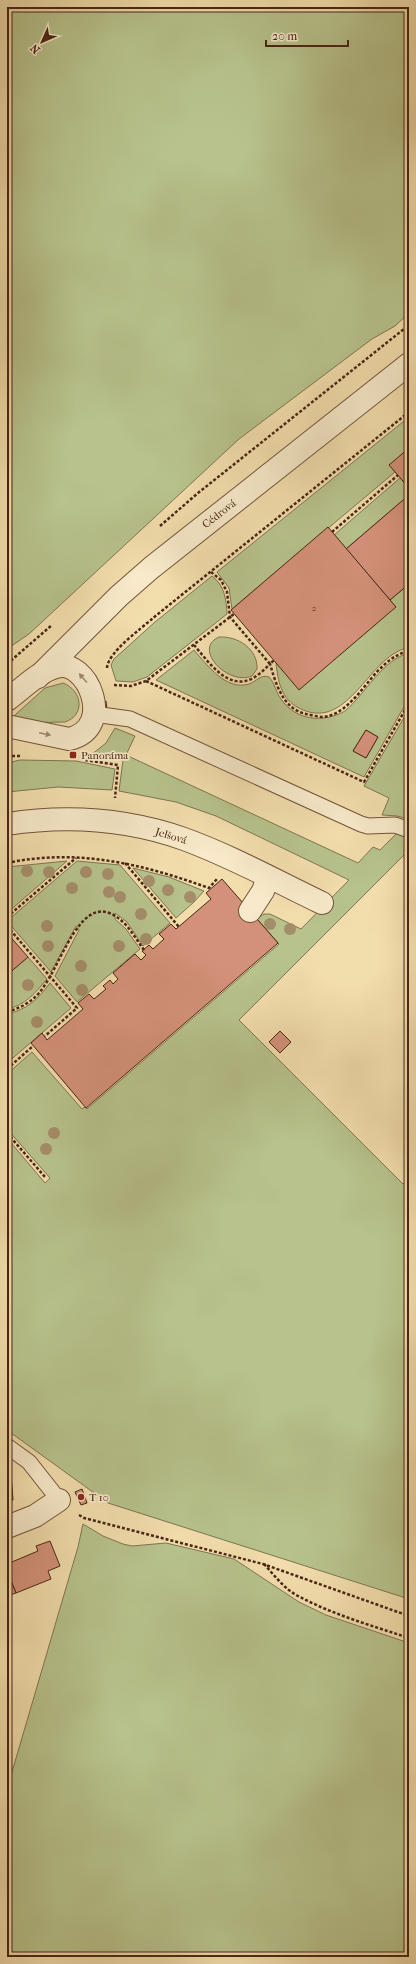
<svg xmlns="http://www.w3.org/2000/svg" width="416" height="1964" viewBox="0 0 416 1964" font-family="'IM FELL French Canon',serif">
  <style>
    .green { fill: #b7c28c; stroke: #807450; fill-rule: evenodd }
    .building { fill: #d39179; stroke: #482515 }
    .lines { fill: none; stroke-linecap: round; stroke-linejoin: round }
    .lane-casing { stroke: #72533b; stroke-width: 17 }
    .street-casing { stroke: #72533b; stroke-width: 24 }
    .path { stroke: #482515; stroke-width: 2.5; stroke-dasharray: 3 2; stroke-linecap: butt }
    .lane { stroke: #f7e9c9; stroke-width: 15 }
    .street { stroke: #f7e9c9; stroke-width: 22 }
    .tree { fill: #a48d69 }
    .oneway { fill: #a0876f }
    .poi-dot { fill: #8f2418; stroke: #f7e9c9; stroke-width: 1.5 }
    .labels { text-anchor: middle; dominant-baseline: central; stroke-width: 3.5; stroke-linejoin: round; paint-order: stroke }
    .number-label { font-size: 9px; fill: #6b402e }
    .street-label { font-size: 11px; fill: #482515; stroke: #f7e9c9 }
    .poi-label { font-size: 11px; fill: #482515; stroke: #f7e9c9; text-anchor: start }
  </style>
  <rect width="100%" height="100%" fill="#f2ddac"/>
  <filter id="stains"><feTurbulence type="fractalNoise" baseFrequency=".005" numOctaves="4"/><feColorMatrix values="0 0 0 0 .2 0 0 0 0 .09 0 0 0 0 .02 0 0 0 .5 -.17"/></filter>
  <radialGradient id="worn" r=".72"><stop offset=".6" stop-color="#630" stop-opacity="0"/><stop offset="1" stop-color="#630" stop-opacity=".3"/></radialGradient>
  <!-- green -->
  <g class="green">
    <path d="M 7,7 L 409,7 L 409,313 L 395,326 L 372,339 L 239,439 L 29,634 L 7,649 Z"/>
    <path d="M 409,417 L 409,448 L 390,465 L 395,472 L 232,609 L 229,588 L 217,572 Z"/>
    <path d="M 400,478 L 409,488 L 409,495 L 346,549 L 334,535 Z"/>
    <path d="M 212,576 C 225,586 226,599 227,614 L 147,677 L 133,682 L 116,681 L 111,665 L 114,659 L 155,622 Z"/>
    <path d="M 409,584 L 409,647 C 404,649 399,650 395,653 C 364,671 343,731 299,708 C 281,699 278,681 276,663 L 395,606 L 390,600 Z"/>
    <path d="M 219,637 C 238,636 258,649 257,669 L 252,676 C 228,686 192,649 219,637 Z"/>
    <path d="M 194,650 C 207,665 226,691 249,684 C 257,681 261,674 269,677 C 275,683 276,693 281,699 C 296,721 324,723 345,711 C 366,693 382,660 409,653 L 409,698 L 364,777 L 156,680 ZM 366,730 L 378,737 L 366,758 L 353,751 Z"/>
    <path d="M 63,683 C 82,690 86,715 65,722 L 17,723 L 14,717 L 16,714 L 45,688 Z"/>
    <path d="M 409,709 L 409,819 L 397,816 L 382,815 L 389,798 L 364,786 Z"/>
    <path d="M 115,728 L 135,736 L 126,755 L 358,863 L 373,847 L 380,850 L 409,821 L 409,850 L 239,1020 L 403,1184 L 409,1179 L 409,1599 L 108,1503 L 7,1430 L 7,1138 L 45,1183 L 50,1178 L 7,1129 L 7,1074 L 32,1052 L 82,1109 L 85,1107 L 87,1109 L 279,944 L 257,919 L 264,914 L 270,914 L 301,929 L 349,880 L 216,816 L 176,802 L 119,791 L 123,760 L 91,755 L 106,743 Z"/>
    <path d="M 20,760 L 76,761 L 115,769 L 112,790 L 58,787 L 7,792 L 7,763 Z"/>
    <path d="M 67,861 L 7,913 L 7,867 Z"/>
    <path d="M 77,861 L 120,865 L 170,923 L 143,946 L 127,922 L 115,913 L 115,919 L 126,929 L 140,949 L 77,1002 L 55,976 L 79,930 L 76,926 L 51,972 L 7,921 Z"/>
    <path d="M 133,868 L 169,877 L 204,891 L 194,902 L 176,918 Z"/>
    <path d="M 28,957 L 47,979 C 35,993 26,1005 7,1009 L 7,975 Z"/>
    <path d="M 50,983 L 71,1008 L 7,1063 L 7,1014 C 28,1009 37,1000 50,983 Z"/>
    <path d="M 83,1524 L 103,1536 L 123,1544 L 132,1546 L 166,1543 L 234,1559 L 299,1602 L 326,1615 L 409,1643 L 409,1957 L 7,1957 L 7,1789 L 78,1547 Z"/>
  </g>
  <!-- building -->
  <g class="building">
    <path d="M 409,448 L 409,488 L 389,465 Z"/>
    <path d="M 409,495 L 409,584 L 390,600 L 346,549 Z"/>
    <path d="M 328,527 L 396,607 L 299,690 L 231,610 Z"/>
    <path d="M 106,701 L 107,709 L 102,709 L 101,702 Z"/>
    <path d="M 366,730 L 378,737 L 366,758 L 353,751 Z"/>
    <path d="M 222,879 L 278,943 L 86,1108 L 31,1043 L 42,1033 L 47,1040 L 83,1009 L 78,1003 L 89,994 L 94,999 L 106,989 L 103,986 L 110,980 L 113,984 L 118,979 L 113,973 L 135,954 L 141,960 L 146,955 L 142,951 L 149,945 L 153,949 L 164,939 L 159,934 L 171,924 L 176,929 L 211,899 L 206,893 Z"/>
    <path d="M 7,933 L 28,957 L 7,975 Z"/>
    <path d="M 280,1031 L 291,1042 L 280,1053 L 269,1042 Z"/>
    <path d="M 7,1473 L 11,1473 L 13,1500 L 7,1500 Z"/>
    <path d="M 82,1489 L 87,1503 L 81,1505 L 75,1492 Z"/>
    <path d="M 50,1541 L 60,1566 L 48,1571 L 51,1579 L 16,1593 L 7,1571 L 7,1564 L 38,1551 L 36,1546 Z"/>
    <path d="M 7,1571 L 16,1593 L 7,1596 Z"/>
    <path d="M 7,1743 L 11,1747 L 7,1751 Z"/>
  </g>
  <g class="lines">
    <!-- lane casing -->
    <g class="lane-casing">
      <g id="lane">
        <path d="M 94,714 L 130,719 L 361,824 L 368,826 L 395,825 L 409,830"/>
        <path d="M 7,1446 L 29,1462 L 59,1500"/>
      </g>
    </g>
    <!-- street casing -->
    <g class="street-casing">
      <g id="street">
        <path d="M 38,677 L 119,596 L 151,568 L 409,364"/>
        <path d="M 7,700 C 22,689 38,672 56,667 C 87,657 117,728 69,739 L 7,726"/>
        <path d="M 7,824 C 66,815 127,819 184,839 C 231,856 276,881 322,903"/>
        <path d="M 250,911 L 263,891 L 268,877"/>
        <path d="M 7,1527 L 35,1516 L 59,1500"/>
      </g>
    </g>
    <!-- path -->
    <g class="path">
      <path d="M 160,526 L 198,493 L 409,325"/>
      <path d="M 332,532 L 398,475"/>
      <path d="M 211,572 L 221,580 L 227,592 L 230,617 L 270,664 L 274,660"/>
      <path d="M 194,645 C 208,661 228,692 253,678 C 259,675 265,669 270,664 C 276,684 283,709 306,714 C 311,715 318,717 324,717 C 350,713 365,682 383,666 C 391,658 399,654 409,650"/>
      <path d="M 7,664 L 52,625"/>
      <path d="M 107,668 C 108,652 141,629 153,618 L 409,412"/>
      <path d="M 146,681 L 364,782 L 409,703"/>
      <path d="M 114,685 L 131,686 L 146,681 L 234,614"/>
      <path d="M 7,756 L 20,756"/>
      <path d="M 85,760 L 118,765 L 115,798"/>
      <path d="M 7,863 C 78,848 142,864 209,888 L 217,879"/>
      <path d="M 125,863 L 179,927"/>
      <path d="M 7,917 L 76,858"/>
      <path d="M 7,926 L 77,1008 L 45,1036"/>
      <path d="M 7,1012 C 17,1009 26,1005 34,998 C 62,975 79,876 126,925 C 133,933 138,942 144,950"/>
      <path d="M 7,1069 L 33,1046"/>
      <path d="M 7,1133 L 45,1177"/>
      <path d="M 79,1515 L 84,1518 L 263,1564 L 409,1616"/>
      <path d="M 264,1564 C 275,1576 285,1590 300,1597 C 334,1615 373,1626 409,1638"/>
    </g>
    <!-- lane -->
    <use href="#lane" class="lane"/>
    <!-- street -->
    <use href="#street" class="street"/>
  </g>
  <!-- trees -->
  <g class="tree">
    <circle cx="27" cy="871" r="6"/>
    <circle cx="49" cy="872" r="6"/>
    <circle cx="86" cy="872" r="6"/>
    <circle cx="108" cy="874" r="6"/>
    <circle cx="149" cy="881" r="6"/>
    <circle cx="72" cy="888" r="6"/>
    <circle cx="168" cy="890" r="6"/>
    <circle cx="109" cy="892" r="6"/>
    <circle cx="120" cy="897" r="6"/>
    <circle cx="190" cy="897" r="6"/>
    <circle cx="141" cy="914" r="6"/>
    <circle cx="270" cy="924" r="6"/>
    <circle cx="47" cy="926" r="6"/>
    <circle cx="290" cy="929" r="6"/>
    <circle cx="146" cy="939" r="6"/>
    <circle cx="48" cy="946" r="6"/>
    <circle cx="119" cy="946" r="6"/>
    <circle cx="81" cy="966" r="6"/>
    <circle cx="28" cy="985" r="6"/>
    <circle cx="82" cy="990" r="6"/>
    <circle cx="37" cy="1022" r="6"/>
    <circle cx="54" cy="1133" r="6"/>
    <circle cx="46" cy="1149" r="6"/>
  </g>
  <!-- one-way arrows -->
  <defs><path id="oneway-solid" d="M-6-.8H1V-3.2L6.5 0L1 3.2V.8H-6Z"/></defs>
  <g class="oneway">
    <use href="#oneway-solid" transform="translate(83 678) rotate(-131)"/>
    <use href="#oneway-solid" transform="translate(45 734) rotate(12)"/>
  </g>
  <!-- markers -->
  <g class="poi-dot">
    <rect x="69" y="751" width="8" height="8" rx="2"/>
    <circle cx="81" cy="1497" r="4"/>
  </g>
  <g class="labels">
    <!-- number labels -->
    <g class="number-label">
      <text x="314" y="608">2</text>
    </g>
    <!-- street labels -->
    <g class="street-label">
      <text transform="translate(219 514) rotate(-38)">Cédrová</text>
      <text transform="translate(171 836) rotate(17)">Jelšová</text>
    </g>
    <!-- poi labels -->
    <g class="poi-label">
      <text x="81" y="755">Panoráma</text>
      <text x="89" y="1497">T 10</text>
    </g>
  </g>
  <!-- margin -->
  <rect width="416" height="1964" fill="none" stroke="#f2ddac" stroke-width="24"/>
  <rect x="8" y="8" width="400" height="1948" fill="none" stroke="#482515" stroke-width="2"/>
  <rect x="12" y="12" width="392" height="1940" fill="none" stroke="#482515"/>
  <!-- north arrow -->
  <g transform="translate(42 42) rotate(225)" stroke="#f7e9c9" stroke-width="3" paint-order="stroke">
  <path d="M0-3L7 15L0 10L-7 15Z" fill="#482515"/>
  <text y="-6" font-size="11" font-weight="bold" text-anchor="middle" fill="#482515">N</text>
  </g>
  <!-- scale -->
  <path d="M266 40v6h82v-6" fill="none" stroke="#482515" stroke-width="2"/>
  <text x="272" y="40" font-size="12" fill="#482515" stroke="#f7e9c9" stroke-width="3" paint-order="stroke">20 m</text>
  <rect width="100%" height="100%" filter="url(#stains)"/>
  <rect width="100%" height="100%" fill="url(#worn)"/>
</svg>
